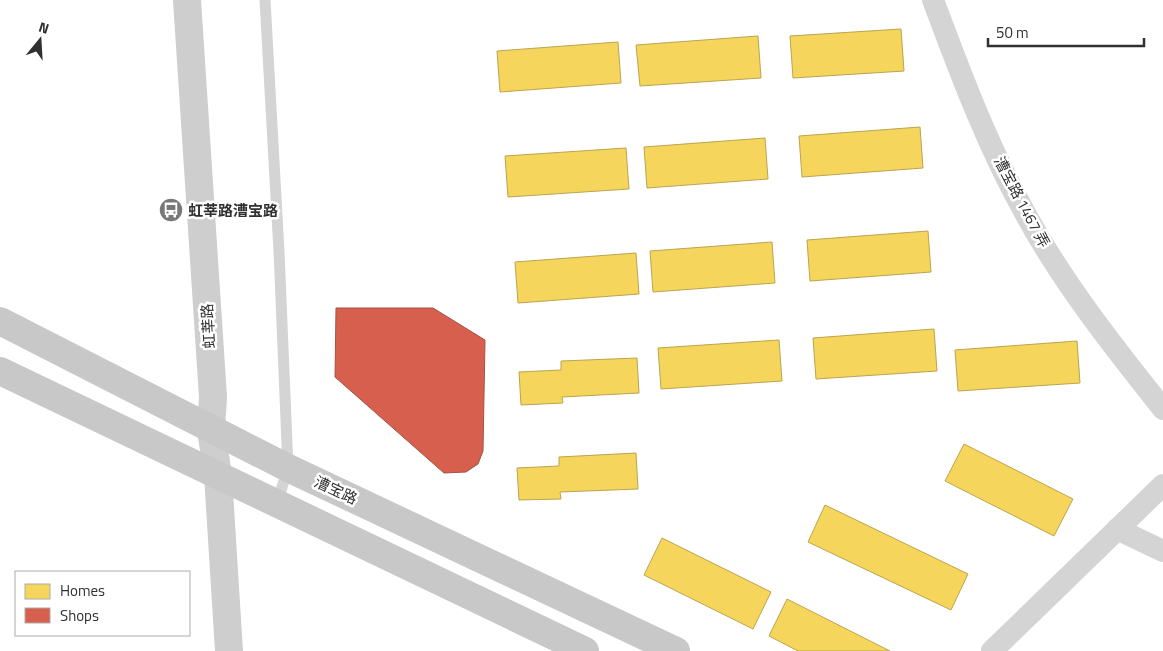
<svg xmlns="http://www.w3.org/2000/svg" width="1163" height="651" viewBox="0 0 1163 651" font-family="'Titillium Web','Noto Sans SC',sans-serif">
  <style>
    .homes { fill: #f6d55c; stroke: #bba44f }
    .shops { fill: #d6604d; stroke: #a45244 }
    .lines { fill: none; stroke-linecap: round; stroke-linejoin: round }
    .lane { stroke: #d4d4d4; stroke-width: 11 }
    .street { stroke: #d4d4d4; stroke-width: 22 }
    .secondary { stroke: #cecece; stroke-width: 28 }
    .primary { stroke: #c8c8c8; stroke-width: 28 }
    .labels { text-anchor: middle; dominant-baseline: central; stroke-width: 5; stroke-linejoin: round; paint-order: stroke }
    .street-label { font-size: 15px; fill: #303030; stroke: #fff }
    .poi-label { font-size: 15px; font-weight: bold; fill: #303030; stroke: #fff; text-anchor: start }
  </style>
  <rect width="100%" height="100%" fill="#fff"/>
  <!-- homes -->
  <g class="homes">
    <path d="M 901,29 L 904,71 L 793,78 L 790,36 Z"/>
    <path d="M 758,36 L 761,78 L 640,86 L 636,45 Z"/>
    <path d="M 618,42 L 621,83 L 500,92 L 497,51 Z"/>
    <path d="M 920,127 L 923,168 L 802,177 L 799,136 Z"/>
    <path d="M 765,138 L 768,179 L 647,188 L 644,147 Z"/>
    <path d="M 626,148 L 629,189 L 508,197 L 505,156 Z"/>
    <path d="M 928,231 L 931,272 L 810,281 L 807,240 Z"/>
    <path d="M 772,242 L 775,283 L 653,292 L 650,251 Z"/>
    <path d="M 636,253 L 639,294 L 518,303 L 515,262 Z"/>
    <path d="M 934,329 L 937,371 L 816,379 L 813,338 Z"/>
    <path d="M 779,340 L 782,381 L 661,389 L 658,348 Z"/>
    <path d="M 1077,341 L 1080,383 L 958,391 L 955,350 Z"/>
    <path d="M 637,358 L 639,393 L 562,397 L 563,403 L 521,405 L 519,372 L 561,370 L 561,361 Z"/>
    <path d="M 964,444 L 1073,499 L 1054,536 L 945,481 Z"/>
    <path d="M 636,453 L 638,489 L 560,492 L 561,499 L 519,500 L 517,468 L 559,466 L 559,457 Z"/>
    <path d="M 825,505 L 968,574 L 951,610 L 808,542 Z"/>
    <path d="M 662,538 L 771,592 L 753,629 L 644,575 Z"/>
    <path d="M 787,599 L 890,651 L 798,651 L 769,636 Z"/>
  </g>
  <!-- shops -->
  <path class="shops" d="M 336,308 L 433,308 L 485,340 L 483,451 L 478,464 L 466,472 L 444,473 L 335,377 Z"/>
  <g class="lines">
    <!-- lane -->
    <path class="lane" d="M 265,0 L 279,251 L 288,468 L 277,503"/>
    <!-- street -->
    <g class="street">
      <path d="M 933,0 C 960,72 987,145 1025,213 C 1063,283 1113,346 1163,409"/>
      <path d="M 1117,529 L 1163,551"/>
      <path d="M 992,651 L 1163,485"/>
    </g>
    <!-- secondary -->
    <path class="secondary" d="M 187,0 L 213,397 L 211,430 L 218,475 L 229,651"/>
    <!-- primary -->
    <g class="primary">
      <path d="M 0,321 L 288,468 L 676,651"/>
      <path d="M 0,371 L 585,651"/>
    </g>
  </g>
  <!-- icons -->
  <defs>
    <g id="bus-disc" transform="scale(1.25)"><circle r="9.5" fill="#787878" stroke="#fff"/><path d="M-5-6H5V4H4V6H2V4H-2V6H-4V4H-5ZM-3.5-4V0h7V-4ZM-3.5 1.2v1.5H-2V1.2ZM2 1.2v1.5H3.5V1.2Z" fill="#fff"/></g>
  </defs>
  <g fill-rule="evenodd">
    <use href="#bus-disc" x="171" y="210"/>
  </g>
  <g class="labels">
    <!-- street labels -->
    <g class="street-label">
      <text transform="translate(1022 202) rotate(62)">漕宝路 1467 弄</text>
      <text transform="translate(208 326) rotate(-93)">虹莘路</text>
      <text transform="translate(336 490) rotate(25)">漕宝路</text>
    </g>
    <!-- poi labels -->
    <g class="poi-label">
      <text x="188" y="210">虹莘路漕宝路</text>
    </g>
  </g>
  <!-- legend -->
  <rect x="15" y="571" width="175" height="65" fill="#ffffff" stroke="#acacac"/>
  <rect x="25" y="584" width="25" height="15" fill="#f6d55c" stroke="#acacac"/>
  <text x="60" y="596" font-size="15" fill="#303030">Homes</text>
  <rect x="25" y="608" width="25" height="15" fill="#d6604d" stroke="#acacac"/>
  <text x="60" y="621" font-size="15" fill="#303030">Shops</text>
  <!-- north arrow -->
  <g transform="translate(40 40) rotate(18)" stroke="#ffffff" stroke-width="4" paint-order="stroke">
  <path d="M0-4L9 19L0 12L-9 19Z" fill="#303030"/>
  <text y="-8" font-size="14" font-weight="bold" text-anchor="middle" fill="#303030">N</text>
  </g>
  <!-- scale -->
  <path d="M988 38v8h156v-8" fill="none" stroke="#303030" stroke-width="2.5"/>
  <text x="996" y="38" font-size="15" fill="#303030" stroke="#ffffff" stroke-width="4" paint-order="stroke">50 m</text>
</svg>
